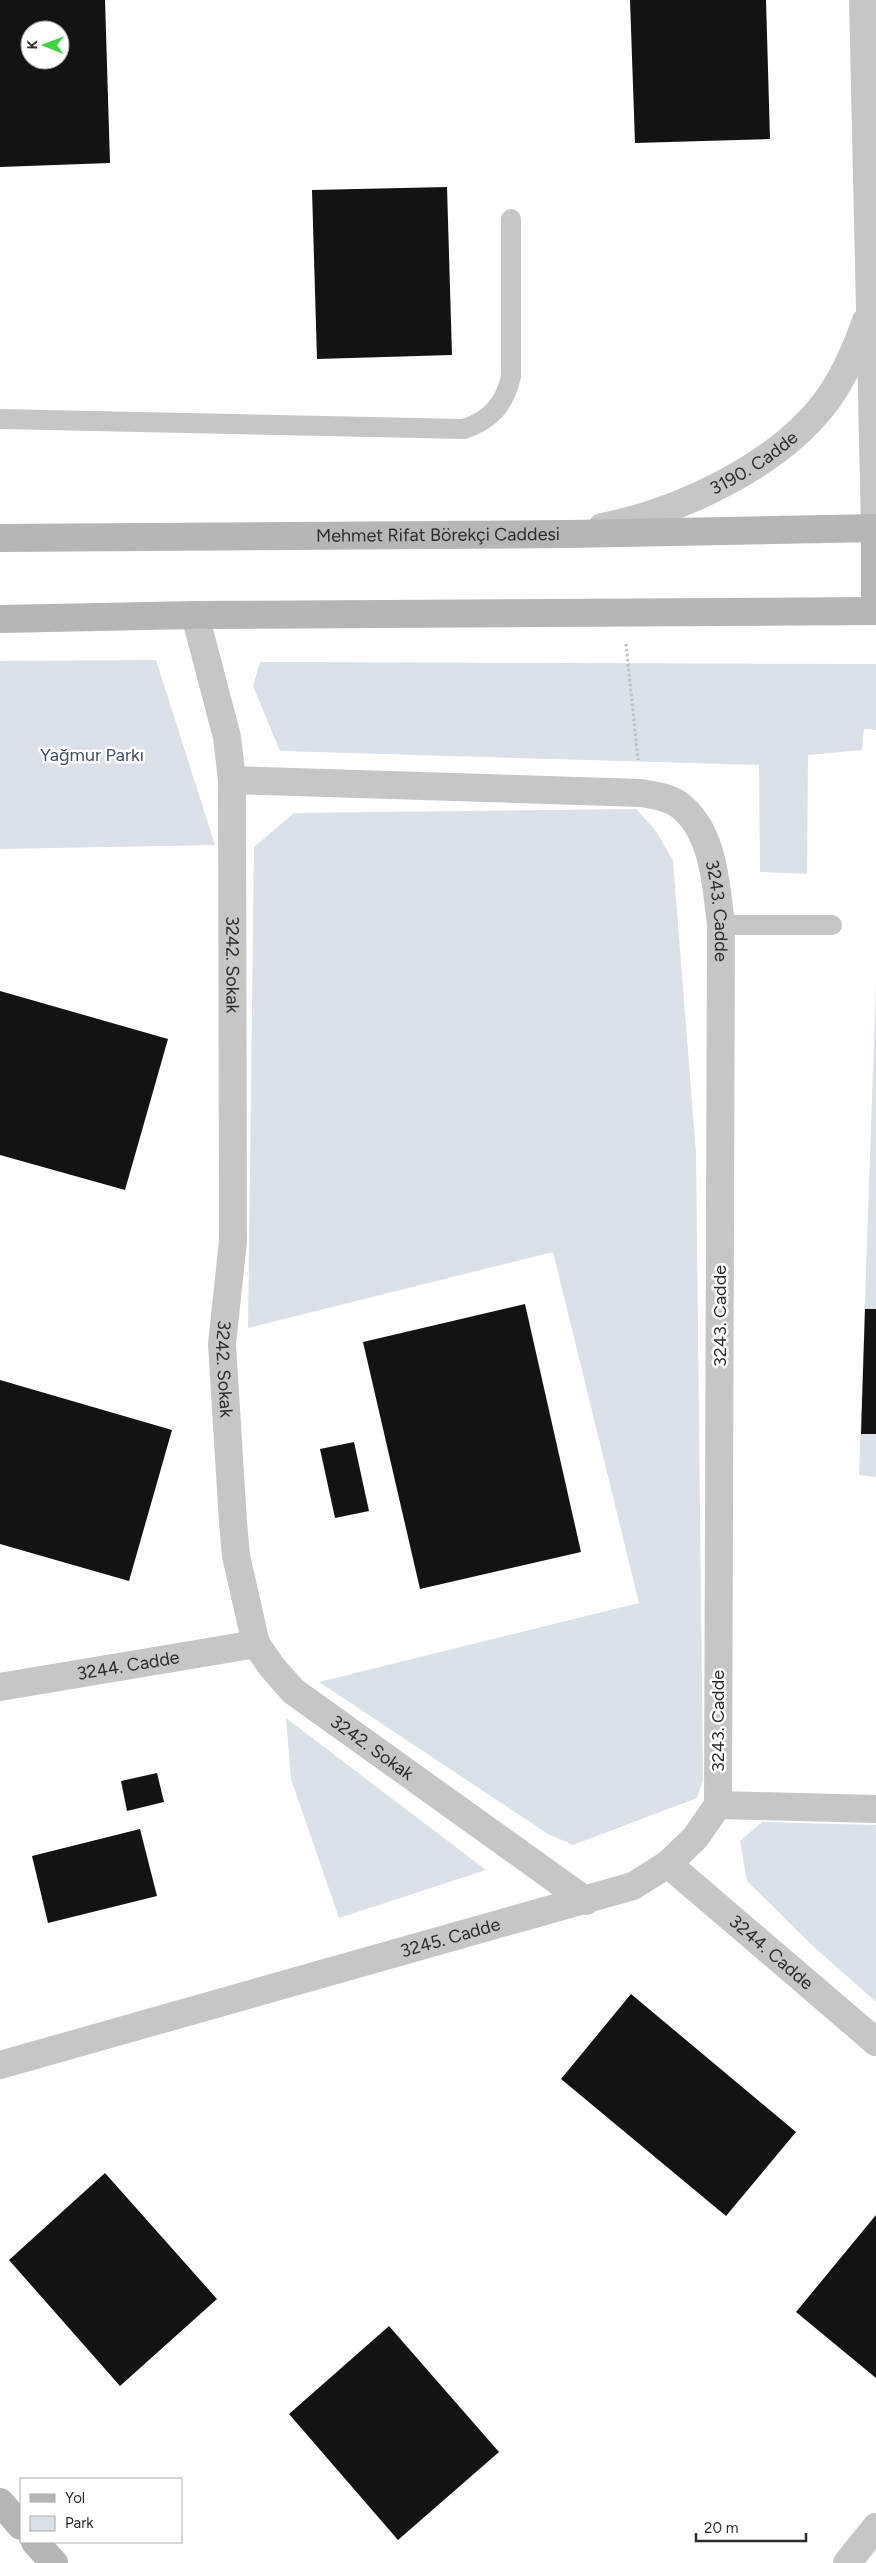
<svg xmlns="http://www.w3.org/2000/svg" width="876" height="2563" viewBox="0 0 876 2563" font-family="Figtree,sans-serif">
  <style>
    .green { fill: #dbe1e8 }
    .building { fill: #131313; fill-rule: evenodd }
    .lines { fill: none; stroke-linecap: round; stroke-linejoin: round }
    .path { stroke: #c0c0c0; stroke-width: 3; stroke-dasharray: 2.5 2.5; stroke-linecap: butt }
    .lane { stroke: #c6c6c6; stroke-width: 20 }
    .street { stroke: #c6c6c6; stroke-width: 28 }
    .secondary { stroke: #b6b6b6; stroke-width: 28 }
    .labels { text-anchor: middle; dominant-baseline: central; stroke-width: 5; stroke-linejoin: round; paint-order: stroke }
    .street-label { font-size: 18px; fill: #2c2c2c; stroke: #fff }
    .park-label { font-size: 18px; fill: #3e4d62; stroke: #fff }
  </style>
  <rect width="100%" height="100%" fill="#fff"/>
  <!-- green -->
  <g class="green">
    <path d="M 156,660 L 215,845 L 0,849 L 0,661 Z"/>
    <path d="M 260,662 L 876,664 L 876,730 L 864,729 L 862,750 L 808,755 L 807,874 L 760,872 L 759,765 L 280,751 L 253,686 Z"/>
    <path d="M 636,809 L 656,831 L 673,861 L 696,1153 L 703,1780 L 697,1798 L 573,1845 L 548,1834 L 319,1682 L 639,1603 L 553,1252 L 248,1328 L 254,847 L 294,813 Z"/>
    <path d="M 876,983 L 876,1477 L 859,1475 Z"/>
    <path d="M 286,1718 L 486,1870 L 339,1918 L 291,1779 Z"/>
    <path d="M 762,1822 L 876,1825 L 876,2002 L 813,1946 L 747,1881 L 740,1841 Z"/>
  </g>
  <!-- building -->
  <g class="building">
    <path d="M 0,0 L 105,0 L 110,163 L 0,167 ZM 30,30 L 60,30 L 60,60 L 30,60 Z"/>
    <path d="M 630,0 L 766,0 L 770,139 L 635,143 Z"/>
    <path d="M 447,187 L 452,355 L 317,359 L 312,190 Z"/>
    <path d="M 0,991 L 168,1039 L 125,1190 L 0,1155 Z"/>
    <path d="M 525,1304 L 581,1552 L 420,1589 L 363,1342 Z"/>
    <path d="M 865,1309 L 876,1309 L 876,1434 L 861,1434 Z"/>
    <path d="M 0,1380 L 172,1430 L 129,1581 L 0,1544 Z"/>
    <path d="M 354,1442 L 369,1511 L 335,1518 L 320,1449 Z"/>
    <path d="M 157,1773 L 164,1802 L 127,1811 L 121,1781 Z"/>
    <path d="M 140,1829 L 157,1896 L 48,1923 L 32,1856 Z"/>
    <path d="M 631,1994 L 796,2132 L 726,2216 L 561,2079 Z"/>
    <path d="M 105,2173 L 217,2299 L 120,2386 L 9,2260 Z"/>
    <path d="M 876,2215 L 876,2378 L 796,2312 Z"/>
    <path d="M 389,2326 L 499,2452 L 398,2540 L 289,2414 Z"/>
  </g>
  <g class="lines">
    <!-- path -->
    <path class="path" d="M 626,644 L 638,760"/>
    <!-- lane -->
    <g class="lane">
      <path d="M 0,419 L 464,429 C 491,420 505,404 511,376 L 511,219"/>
      <path d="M 721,925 L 832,925"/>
    </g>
    <!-- street -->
    <g class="street">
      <path d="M 863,0 L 875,528"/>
      <path id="s1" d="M 602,527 C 679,512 777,466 825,403 C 844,378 856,349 866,321"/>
      <path id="s2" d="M 195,615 L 227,737 L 232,780 L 233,1241 L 222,1344 L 233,1522 L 236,1556 L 256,1644 L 272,1667 L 293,1691 L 586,1901"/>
      <path id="s3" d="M 232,780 L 641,793 C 653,795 668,797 678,804 C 714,830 716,885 721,925 L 718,1805"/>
      <path id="s4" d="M 0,1687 L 256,1644"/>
      <path id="s5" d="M 668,1864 L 876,2042"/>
      <path id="s6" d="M 0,2065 L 633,1886 L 668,1864 L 695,1838 L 718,1805 L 876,1809"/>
      <path d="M 847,2563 L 876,2527"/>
    </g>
    <!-- secondary -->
    <g class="secondary">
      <path id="s7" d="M 0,538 L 568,534 L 876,528"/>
      <path d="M 875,611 L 875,528"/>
      <path d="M 0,619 L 195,615 L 876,611"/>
      <path d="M 0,2502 L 21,2526"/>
      <path d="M 35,2542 L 54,2563"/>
    </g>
  </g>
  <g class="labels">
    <!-- street labels -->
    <g class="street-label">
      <text stroke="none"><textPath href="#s1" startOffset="166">3190. Cadde</textPath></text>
      <text stroke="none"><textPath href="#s7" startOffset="438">Mehmet Rifat Börekçi Caddesi</textPath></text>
      <text stroke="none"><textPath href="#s3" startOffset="566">3243. Cadde</textPath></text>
      <text stroke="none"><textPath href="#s2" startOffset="354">3242. Sokak</textPath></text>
      <text transform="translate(720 1316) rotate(-90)">3243. Cadde</text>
      <text stroke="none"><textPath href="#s2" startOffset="759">3242. Sokak</textPath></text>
      <text stroke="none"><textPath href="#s4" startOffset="130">3244. Cadde</textPath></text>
      <text transform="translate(718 1721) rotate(-90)">3243. Cadde</text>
      <text stroke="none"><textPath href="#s2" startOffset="1194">3242. Sokak</textPath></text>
      <text stroke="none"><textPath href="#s6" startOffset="468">3245. Cadde</textPath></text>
      <text stroke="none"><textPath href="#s5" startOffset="136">3244. Cadde</textPath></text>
    </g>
    <!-- park labels -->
    <g class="park-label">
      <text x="92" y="755">Yağmur Parkı</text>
    </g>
  </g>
  <!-- legend -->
  <rect x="20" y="2478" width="162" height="65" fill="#ffffff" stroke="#ababab"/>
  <rect x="30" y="2494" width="25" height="8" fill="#b6b6b6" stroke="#ababab"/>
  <text x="65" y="2503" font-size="15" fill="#2c2c2c">Yol</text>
  <rect x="30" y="2516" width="25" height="15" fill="#dbe1e8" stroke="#ababab"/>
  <text x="65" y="2528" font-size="15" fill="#2c2c2c">Park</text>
  <!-- north arrow -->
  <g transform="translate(45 45) rotate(271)"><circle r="24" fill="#ffffff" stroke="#ababab"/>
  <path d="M0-4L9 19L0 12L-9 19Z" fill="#41d23f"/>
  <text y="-8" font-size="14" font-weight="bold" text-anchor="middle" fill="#2c2c2c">K</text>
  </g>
  <!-- scale -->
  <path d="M696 2533v8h110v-8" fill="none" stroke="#2c2c2c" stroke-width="2.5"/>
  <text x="704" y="2533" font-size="15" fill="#2c2c2c" stroke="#ffffff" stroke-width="4" paint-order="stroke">20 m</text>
</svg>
